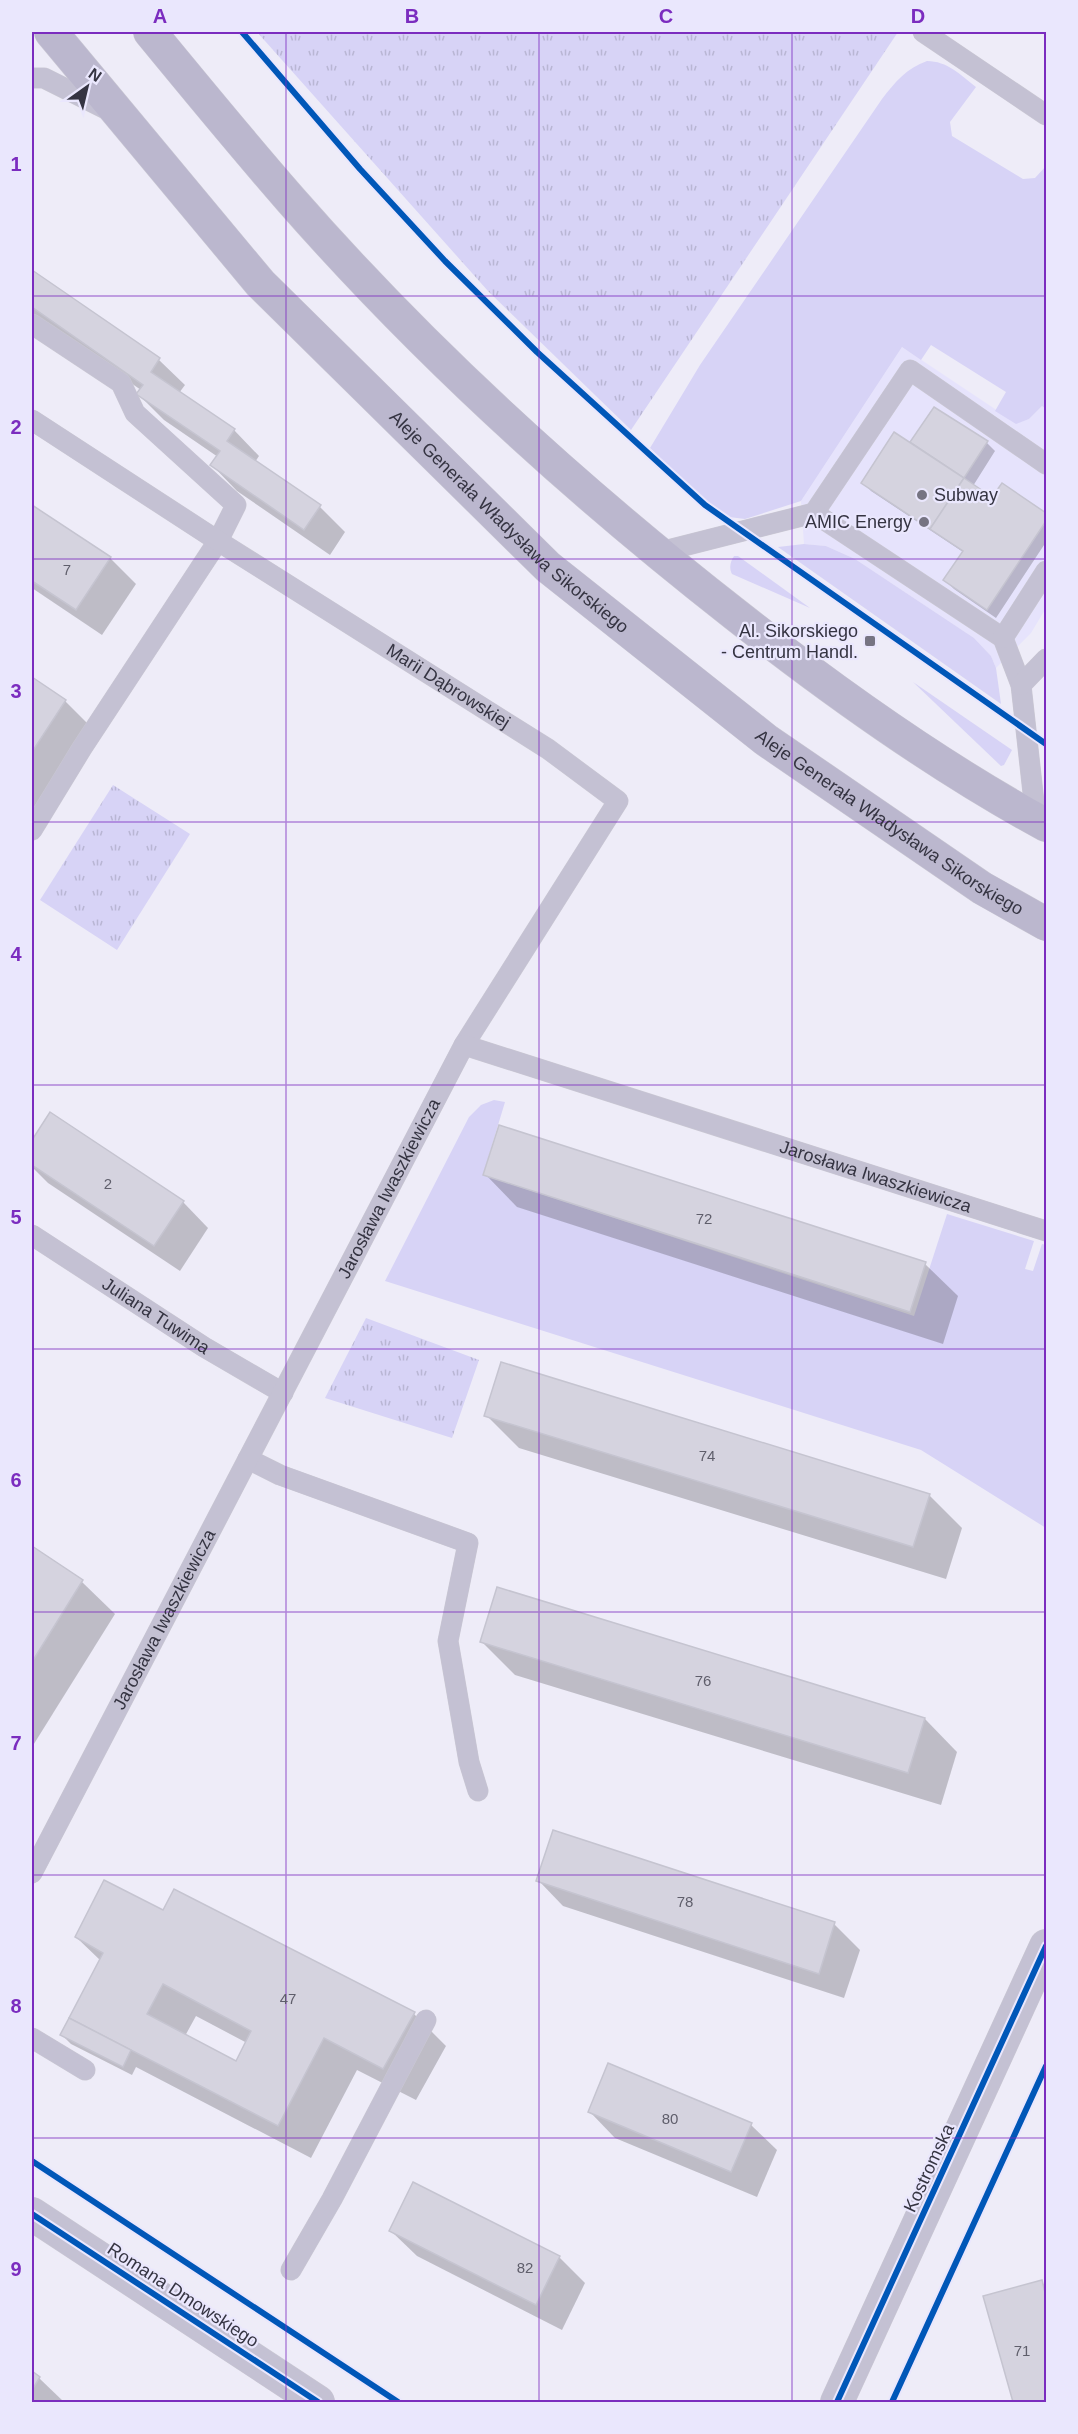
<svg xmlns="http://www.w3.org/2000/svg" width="1078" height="2434" viewBox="0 0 1078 2434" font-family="Helvetica,sans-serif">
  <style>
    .built { fill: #e6e3fc }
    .grass { fill: #d7d3f6 }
    .park { fill: url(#park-tufts) }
    .shadow { fill: #0003; fill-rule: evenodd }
    .building { fill: #d5d3df; stroke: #c5c4d0; stroke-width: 1.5; fill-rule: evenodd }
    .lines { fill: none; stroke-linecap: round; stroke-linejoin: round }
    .service-casing { stroke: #cac8d3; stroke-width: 21 }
    .tertiary-casing { stroke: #cac8d3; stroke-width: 34 }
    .secondary-casing { stroke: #cac8d3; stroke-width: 34 }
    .service { stroke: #c4c1d3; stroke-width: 20 }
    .tertiary { stroke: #c4c1d3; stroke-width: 33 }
    .secondary { stroke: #bbb7ce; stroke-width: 33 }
    .cycleway-casing { stroke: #eae7fd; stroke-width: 10 }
    .cycleway { stroke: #0057b8; stroke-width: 6 }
    .grid { fill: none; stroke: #7b2cbf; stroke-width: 1.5; stroke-opacity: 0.55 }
    .poi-dot { fill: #767482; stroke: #eae7fd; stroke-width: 2 }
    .labels { text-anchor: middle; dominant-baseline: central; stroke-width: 4.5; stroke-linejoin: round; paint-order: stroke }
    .number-label { font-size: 15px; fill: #5f5e6b }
    .poi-label { font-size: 18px; fill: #353442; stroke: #eae7fd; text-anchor: end }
    .street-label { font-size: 18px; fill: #353442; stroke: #eae7fd }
    .neatline { fill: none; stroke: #7b2cbf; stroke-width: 2 }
    .grid-label { font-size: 20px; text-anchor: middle; font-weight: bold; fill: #7b2cbf }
  </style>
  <defs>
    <pattern id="park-tufts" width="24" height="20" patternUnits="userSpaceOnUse" patternTransform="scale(1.5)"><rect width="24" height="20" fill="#d7d3f6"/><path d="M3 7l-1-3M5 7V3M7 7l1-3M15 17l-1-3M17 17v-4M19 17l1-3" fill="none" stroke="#b9b6d4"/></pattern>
  </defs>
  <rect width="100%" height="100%" fill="#eeecf8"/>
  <!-- built -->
  <path class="built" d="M 902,347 L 1016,423 L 1029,419 L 1042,406 L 1046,409 L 1046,608 L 1031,633 L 996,668 L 991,656 L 974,638 L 855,559 L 826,546 L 804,544 L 801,501 Z"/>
  <!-- grass -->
  <g class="grass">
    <path d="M 927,61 C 947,61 961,75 976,87 L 950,122 L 952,136 L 1023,179 L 1035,178 L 1046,166 L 1046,409 L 1042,406 L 1029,419 L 1016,424 L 995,411 L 1006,392 L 931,345 L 921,360 L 902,347 L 801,501 L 745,519 L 729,517 L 701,499 L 650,448 L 700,365 L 882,99 C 895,82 907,68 927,61 Z"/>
    <path d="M 804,544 L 826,546 L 855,559 L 974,638 L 991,656 L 996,668 L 1001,704 L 778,547 Z"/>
    <path d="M 734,556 L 738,556 L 810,608 L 732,574 C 729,568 730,562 734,556 Z"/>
    <path d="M 913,682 L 1012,750 L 1004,765 L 1001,766 Z"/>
    <path d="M 494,1100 L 505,1102 L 483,1175 L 914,1316 L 947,1214 L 1034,1241 L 1025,1269 L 1033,1271 L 1042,1244 L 1046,1245 L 1046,1528 L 921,1450 L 385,1281 L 469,1117 L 481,1105 Z"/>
  </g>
  <!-- park -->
  <g class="park">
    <path d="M 257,32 L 898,32 L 631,430 L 488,291 Z"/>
    <path d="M 113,785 L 190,834 L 117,950 L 40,900 Z"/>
    <path d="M 366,1318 L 479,1360 L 452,1438 L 325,1398 Z"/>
  </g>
  <!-- shadow -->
  <g class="shadow">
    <path d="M 32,272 L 159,360 L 185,385 L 179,393 L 234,430 L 259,456 L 255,462 L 320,507 L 345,532 L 330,555 L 237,491 L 212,465 L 218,457 L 164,420 L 138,394 L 141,390 L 32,314 Z"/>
    <path d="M 934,409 L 987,443 L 995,451 L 973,486 L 992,499 L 1002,485 L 1046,515 L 1046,542 L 996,618 L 954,589 L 945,580 L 963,552 L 871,491 L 863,482 L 910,445 Z"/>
    <path d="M 32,506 L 110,558 L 136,584 L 102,635 L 32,588 Z"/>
    <path d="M 32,679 L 65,701 L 91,727 L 32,816 Z"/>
    <path d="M 50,1115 L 183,1202 L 208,1228 L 180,1271 L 48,1183 L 32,1167 L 32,1143 Z"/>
    <path d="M 485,1174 L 925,1264 L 958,1296 L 943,1344 L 517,1207 Z"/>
    <path d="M 486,1415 L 929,1495 L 962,1528 L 946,1579 L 519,1448 Z"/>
    <path d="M 32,1548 L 82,1582 L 115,1614 L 32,1747 Z"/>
    <path d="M 482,1642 L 925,1719 L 957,1752 L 941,1805 L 515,1675 Z"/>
    <path d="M 538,1880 L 834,1924 L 860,1950 L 844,1998 L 563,1906 Z"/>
    <path d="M 163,1912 L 414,2014 L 446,2046 L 416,2100 L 357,2070 L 311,2158 L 136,2067 L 132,2075 L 71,2044 L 62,2035 L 101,1961 L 76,1937 ZM 196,2016 L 247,2043 L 236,2063 L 185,2036 Z"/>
    <path d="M 590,2112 L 751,2125 L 777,2150 L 757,2197 L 615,2138 Z"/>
    <path d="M 414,2184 L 559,2257 L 585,2283 L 562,2330 L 417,2256 L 391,2231 Z"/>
    <path d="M 1041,2281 L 1046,2287 L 1046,2402 L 1015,2402 L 985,2297 Z"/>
    <path d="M 32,2373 L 39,2378 L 64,2402 L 32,2402 Z"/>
  </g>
  <!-- building -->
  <g class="building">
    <path d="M 32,270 L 160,358 L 151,372 L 235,429 L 227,441 L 321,505 L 304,530 L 210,465 L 220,451 L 136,394 L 143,385 L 32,307 Z"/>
    <path d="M 934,407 L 988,441 L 964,478 L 910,442 Z"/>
    <path d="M 894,432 L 964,478 L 930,529 L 861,483 Z"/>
    <path d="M 964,478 L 992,497 L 1002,483 L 1046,513 L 1046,521 L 987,610 L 943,580 L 963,551 L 930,529 Z"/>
    <path d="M 32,505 L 111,557 L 76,610 L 32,581 Z"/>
    <path d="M 32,677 L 66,700 L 32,752 Z"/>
    <path d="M 50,1112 L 184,1201 L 154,1246 L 32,1165 L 32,1140 Z"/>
    <path d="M 499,1125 L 926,1262 L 910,1312 L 483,1175 Z"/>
    <path d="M 501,1362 L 930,1494 L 913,1547 L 484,1416 Z"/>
    <path d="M 32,1546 L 83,1580 L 32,1662 Z"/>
    <path d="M 497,1587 L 925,1718 L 908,1773 L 480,1642 Z"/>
    <path d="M 553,1830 L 835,1922 L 819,1974 L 536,1881 Z"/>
    <path d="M 104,1880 L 163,1910 L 174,1889 L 415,2012 L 383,2069 L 324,2038 L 278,2126 L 69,2018 L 103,1953 L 75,1937 ZM 163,1984 L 251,2031 L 236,2061 L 147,2014 Z"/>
    <path d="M 69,2018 L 131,2050 L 123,2067 L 60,2035 Z"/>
    <path d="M 608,2063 L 752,2123 L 731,2172 L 588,2112 Z"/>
    <path d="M 413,2182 L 560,2256 L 536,2305 L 389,2231 Z"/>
    <path d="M 1042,2280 L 1046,2297 L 1046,2402 L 1013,2402 L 983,2296 Z"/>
    <path d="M 32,2371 L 40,2377 L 32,2390 Z"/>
  </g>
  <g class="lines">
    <!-- service casing -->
    <g class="service-casing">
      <g id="service">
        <path d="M 923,32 L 1046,115"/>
        <path d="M 32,78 L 44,78 L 108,110"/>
        <path d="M 32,324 L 121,383 L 135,413 L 236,505 L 218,541 L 82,748 L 32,830"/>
        <path id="s1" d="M 32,420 L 218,541 L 548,749 L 618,801 L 464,1045"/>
        <path d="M 814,513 L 910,370 L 1046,464"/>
        <path d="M 656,553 L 814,513 L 1003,638 L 1021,685 L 1036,820"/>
        <path d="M 1003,638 L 1046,571"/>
        <path d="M 1021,685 L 1046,659"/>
        <path id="s2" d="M 32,1235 L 204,1347 L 283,1393"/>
        <path d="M 248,1459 L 280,1475 L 468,1543 L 448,1641 L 469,1762 L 478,1791"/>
        <path id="s3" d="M 32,1873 L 464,1045 L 1046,1231"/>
        <path d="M 32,2038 L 85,2070"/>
        <path d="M 291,2270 L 332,2199 L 426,2020"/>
      </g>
    </g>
    <!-- tertiary casing -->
    <g class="tertiary-casing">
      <g id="tertiary">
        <path d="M 32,2214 L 318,2402"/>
        <path d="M 837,2402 L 1046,1946"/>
      </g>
    </g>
    <!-- secondary casing -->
    <g class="secondary-casing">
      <g id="secondary">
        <path id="s4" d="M 51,32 L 260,283 L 548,567 L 766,740 L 982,888 L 1046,924"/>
        <path d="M 150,32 C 196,88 242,144 290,199 C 424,352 576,490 736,615 C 834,692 937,766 1046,825"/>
      </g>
    </g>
    <!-- service -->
    <use href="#service" class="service"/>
    <!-- tertiary -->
    <use href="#tertiary" class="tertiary"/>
    <!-- secondary -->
    <use href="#secondary" class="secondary"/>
    <!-- cycleway casing -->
    <g class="cycleway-casing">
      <g id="cycleway">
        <path d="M 242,32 L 360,169 L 445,261 L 537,352 L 705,505 L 1046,744"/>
        <path d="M 32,2161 L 398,2402"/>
        <path d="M 32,2214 L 318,2402"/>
        <path d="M 837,2402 L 1046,1946"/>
        <path d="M 892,2402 L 1046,2066"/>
      </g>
    </g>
    <!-- cycleway -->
    <use href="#cycleway" class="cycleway"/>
  </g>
  <!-- grid -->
  <path class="grid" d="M 286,32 L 286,2402M 539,32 L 539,2402M 792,32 L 792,2402M 32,296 L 1046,296M 32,559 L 1046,559M 32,822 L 1046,822M 32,1085 L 1046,1085M 32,1349 L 1046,1349M 32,1612 L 1046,1612M 32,1875 L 1046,1875M 32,2138 L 1046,2138"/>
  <!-- markers -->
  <g class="poi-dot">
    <circle cx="922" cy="495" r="6"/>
    <circle cx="924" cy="522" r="6"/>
    <rect x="864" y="635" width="12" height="12" rx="3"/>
  </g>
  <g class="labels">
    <!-- number labels -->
    <g class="number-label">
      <text x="67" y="569">7</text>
      <text x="108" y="1183">2</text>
      <text x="704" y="1218">72</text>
      <text x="707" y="1455">74</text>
      <text x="703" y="1680">76</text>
      <text x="685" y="1901">78</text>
      <text x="288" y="1998">47</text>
      <text x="670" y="2118">80</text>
      <text x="525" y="2267">82</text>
      <text x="1022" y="2350">71</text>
    </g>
    <!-- poi labels -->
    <g class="poi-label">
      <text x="934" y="495" text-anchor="start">Subway</text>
      <text x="912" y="522">AMIC Energy</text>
      <text x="858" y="631">Al. Sikorskiego<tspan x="858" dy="21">- Centrum Handl.</tspan></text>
    </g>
    <!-- street labels -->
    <g class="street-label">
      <text stroke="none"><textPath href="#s4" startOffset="672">Aleje Generała Władysława Sikorskiego</textPath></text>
      <text stroke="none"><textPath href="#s1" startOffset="494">Marii Dąbrowskiej</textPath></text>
      <text stroke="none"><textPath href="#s4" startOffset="1158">Aleje Generała Władysława Sikorskiego</textPath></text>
      <text stroke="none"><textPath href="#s3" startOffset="1366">Jarosława Iwaszkiewicza</textPath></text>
      <text stroke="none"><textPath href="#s3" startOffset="772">Jarosława Iwaszkiewicza</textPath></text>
      <text stroke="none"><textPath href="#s2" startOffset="148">Juliana Tuwima</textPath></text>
      <text stroke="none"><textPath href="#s3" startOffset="286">Jarosława Iwaszkiewicza</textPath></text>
      <text transform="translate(929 2168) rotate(-65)">Kostromska</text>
      <text transform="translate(183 2295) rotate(33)">Romana Dmowskiego</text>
    </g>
  </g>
  <!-- border -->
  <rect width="1078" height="2434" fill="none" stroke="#eae7fd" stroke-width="66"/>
  <!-- north arrow -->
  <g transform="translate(87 87) rotate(34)" stroke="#eae7fd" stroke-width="4.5" paint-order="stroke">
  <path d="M0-4.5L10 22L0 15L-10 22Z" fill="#353442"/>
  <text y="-9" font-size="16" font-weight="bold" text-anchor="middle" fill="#353442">N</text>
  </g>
  <rect x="33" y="33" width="1012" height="2368" class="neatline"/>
  <g class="grid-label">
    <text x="160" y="23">A</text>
    <text x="412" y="23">B</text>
    <text x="666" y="23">C</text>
    <text x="918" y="23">D</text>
    <text x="16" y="171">1</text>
    <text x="16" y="434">2</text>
    <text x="16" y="698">3</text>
    <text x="16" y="961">4</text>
    <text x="16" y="1224">5</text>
    <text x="16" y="1487">6</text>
    <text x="16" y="1750">7</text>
    <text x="16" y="2013">8</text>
    <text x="16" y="2276">9</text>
  </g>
</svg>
